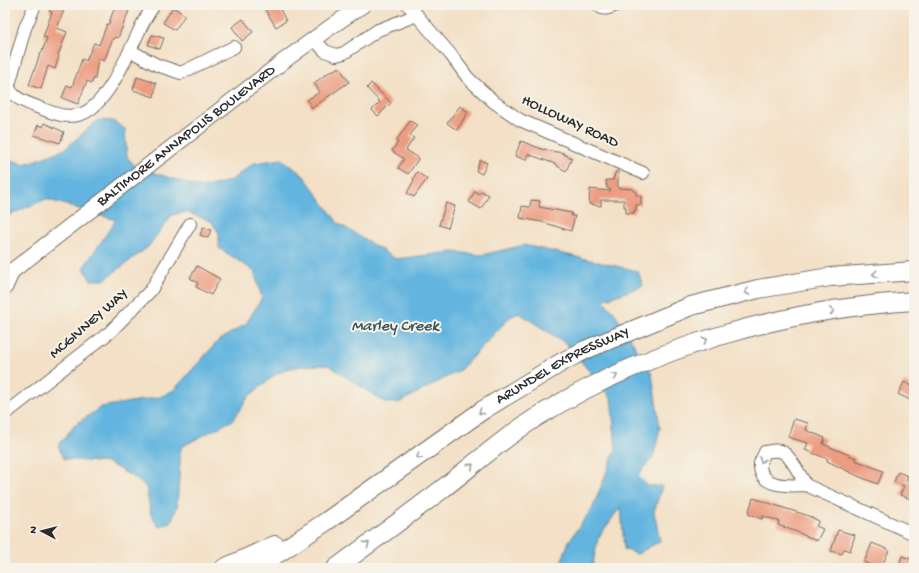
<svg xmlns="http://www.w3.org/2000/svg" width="919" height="573" viewBox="0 0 919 573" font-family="'Gochi Hand',sans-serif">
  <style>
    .water { fill: #63b5df; stroke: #477085 }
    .building { fill: #ec9c81 }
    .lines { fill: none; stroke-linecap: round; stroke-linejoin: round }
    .minor-casing { stroke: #716a61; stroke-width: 14 }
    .major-casing { stroke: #716a61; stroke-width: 17 }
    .highway-casing { stroke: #716a61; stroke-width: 20 }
    .minor { stroke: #fff; stroke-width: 12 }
    .major { stroke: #fff; stroke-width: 15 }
    .highway { stroke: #fff; stroke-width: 18 }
    .oneway { stroke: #a0a0a0 }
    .labels { text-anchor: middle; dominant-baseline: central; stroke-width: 4; stroke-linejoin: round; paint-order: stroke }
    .street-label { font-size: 15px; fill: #2b2b2b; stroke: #f7f3e8 }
    .water-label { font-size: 16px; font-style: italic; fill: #3c5461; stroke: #f7f3e8 }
  </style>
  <rect width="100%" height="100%" fill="#f7f3e8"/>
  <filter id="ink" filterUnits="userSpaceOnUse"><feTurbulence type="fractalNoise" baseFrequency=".025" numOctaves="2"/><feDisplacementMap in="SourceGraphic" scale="8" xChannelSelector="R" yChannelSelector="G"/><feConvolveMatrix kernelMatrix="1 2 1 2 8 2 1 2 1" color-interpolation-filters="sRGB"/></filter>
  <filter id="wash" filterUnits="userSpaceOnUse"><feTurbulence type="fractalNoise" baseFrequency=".012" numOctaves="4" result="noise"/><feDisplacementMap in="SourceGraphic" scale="16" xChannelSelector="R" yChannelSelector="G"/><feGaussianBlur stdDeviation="0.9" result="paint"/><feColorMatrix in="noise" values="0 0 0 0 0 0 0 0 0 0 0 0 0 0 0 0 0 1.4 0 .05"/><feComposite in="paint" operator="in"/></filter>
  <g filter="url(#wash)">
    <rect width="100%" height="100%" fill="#f3e0c6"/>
    <!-- water -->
    <path class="water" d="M 98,120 L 113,121 L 125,129 L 127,157 L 136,167 L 202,188 L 230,181 L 254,163 L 282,159 L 304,176 L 338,223 L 396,259 L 453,252 L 482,255 L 524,245 L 638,271 L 643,286 L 603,300 L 616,315 L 652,374 L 660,428 L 654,455 L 638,476 L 648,486 L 662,486 L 654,512 L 660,541 L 637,554 L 624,549 L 621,506 L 598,538 L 592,568 L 559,568 L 569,541 L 593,507 L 616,448 L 611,398 L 567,344 L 519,313 L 510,317 L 460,370 L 400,402 L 386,403 L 328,365 L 301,366 L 287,369 L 275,375 L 249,396 L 233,420 L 181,447 L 177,507 L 171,522 L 159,527 L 151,515 L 146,487 L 135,478 L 108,463 L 64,459 L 58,446 L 76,424 L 101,407 L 160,397 L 174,390 L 219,340 L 246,324 L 262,298 L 254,271 L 219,248 L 219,233 L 211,221 L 186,212 L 172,215 L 148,247 L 104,280 L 90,280 L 84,267 L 116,220 L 46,199 L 7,216 L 5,218 L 5,158 L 24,164 L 37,160 L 65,149 Z"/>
    <g id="blocks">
      <!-- building -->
      <g class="building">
        <path d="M 52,5 L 66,5 L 57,28 L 67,32 L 58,55 L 59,56 L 55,69 L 48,66 L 41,89 L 29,85 L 40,54 L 41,54 L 47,38 L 43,37 L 52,12 L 49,11 Z"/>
        <path d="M 115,5 L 123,5 L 130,8 L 118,38 L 115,37 L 114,39 L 113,38 L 104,61 L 98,58 L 95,79 L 93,79 L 92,83 L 87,81 L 78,104 L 62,98 L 67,85 L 72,87 L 82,59 L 86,61 L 94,43 L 99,45 L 107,24 L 109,24 Z"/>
        <path d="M 262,5 L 278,5 L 286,21 L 276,27 Z"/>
        <path d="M 173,7 L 185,15 L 175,30 L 163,23 Z"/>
        <path d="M 243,19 L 253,32 L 242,41 L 232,27 Z"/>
        <path d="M 152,35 L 164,38 L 160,49 L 148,45 Z"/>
        <path d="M 339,67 L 349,82 L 312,108 L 307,100 L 320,92 L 314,83 L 332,70 L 332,71 Z"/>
        <path d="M 137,77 L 156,83 L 154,97 L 133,90 Z"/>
        <path d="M 371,83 L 391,103 L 378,116 L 372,110 L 380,102 L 367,88 Z"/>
        <path d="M 460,106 L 468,112 L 457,130 L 447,123 Z"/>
        <path d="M 410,121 L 417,125 L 411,134 L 410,136 L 414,138 L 406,150 L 419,158 L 408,174 L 398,168 L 404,159 L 392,151 L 398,142 L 396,141 Z"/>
        <path d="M 44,123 L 64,132 L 60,143 L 34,135 L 38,125 L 43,127 Z"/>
        <path d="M 521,141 L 544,150 L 544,149 L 550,151 L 564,153 L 563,154 L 572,158 L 566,171 L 557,166 L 558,165 L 528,154 L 526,160 L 515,156 Z"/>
        <path d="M 480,160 L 487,163 L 482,174 L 476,171 Z"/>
        <path d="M 616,171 L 618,171 L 618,188 L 633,189 L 633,191 L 636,191 L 636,195 L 641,196 L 641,205 L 636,205 L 636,210 L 634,210 L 634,213 L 626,213 L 626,207 L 624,207 L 624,200 L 601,200 L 601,206 L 589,204 L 590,189 L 610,191 L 611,190 L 607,188 L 606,180 L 613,180 Z"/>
        <path d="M 417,172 L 427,179 L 414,197 L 407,193 L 414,180 L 413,179 Z"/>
        <path d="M 475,191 L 479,194 L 481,191 L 489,195 L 481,209 L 469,202 Z"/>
        <path d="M 531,200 L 540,201 L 539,207 L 572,213 L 571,216 L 575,216 L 571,231 L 542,222 L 520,218 L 522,206 L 530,207 Z"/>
        <path d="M 446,203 L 455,206 L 448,228 L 439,225 Z"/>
        <path d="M 203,227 L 211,230 L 208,238 L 200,235 Z"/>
        <path d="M 197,266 L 220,279 L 211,295 L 196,287 L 198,283 L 190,278 Z"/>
        <path d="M 904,382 L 914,387 L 914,402 L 898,394 Z"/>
        <path d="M 794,419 L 808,423 L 806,430 L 825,438 L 823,444 L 856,458 L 855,460 L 883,471 L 878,484 L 860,477 L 827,461 L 828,459 L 805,450 L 808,443 L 788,437 Z"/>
        <path d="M 898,472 L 908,476 L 906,480 L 914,483 L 914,500 L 900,495 L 904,486 L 894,482 Z"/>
        <path d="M 753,498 L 806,515 L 819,521 L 816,526 L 823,529 L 817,541 L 797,532 L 778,525 L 779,521 L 763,516 L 762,519 L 748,514 Z"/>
        <path d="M 838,530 L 855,535 L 850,551 L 844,549 L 842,554 L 831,551 Z"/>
        <path d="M 872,543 L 889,550 L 881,568 L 878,568 L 864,562 Z"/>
        <path d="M 902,556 L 914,560 L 914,568 L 898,568 Z"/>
      </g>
    </g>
  </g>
  <g filter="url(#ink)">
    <use href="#blocks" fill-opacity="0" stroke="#716a61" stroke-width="1"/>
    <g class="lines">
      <!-- minor casing -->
      <g class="minor-casing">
        <g id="minor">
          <path d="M 408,5 L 451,55 L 468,78 L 494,102 L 520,120 L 643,173"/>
          <path d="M 598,5 C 604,11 609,8 616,5"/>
          <path d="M 314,39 L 325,51 L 336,55 L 344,53 L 378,30 L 417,15"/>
          <path d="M 131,51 L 157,65 L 181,73 L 234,47"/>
          <path d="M 5,78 C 10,98 22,101 40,108 C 53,113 66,119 81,114 C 108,106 131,47 143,23 C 146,17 150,11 154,5"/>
          <path d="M 8,88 L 25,28 L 35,5"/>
          <path d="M 5,414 L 110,332 L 151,290 L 190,224"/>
          <path d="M 806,485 C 801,477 792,458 784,453 C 779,449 771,451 765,452 C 764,456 760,460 760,464 C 759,488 789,486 806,485 L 914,534"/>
        </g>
      </g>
      <!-- major casing -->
      <g class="major-casing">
        <g id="major">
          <path id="s1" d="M 5,287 L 12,271 L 285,60 L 329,28 L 363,5"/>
        </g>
      </g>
      <!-- highway casing -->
      <g class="highway-casing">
        <g id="highway">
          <path d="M 224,568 L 275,545"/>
          <path id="s2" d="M 256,568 L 327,521 L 483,410 L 562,362 L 585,350 L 691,306 L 758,289 L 830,277 L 914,271"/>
          <path d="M 336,568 C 371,542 406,517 441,490 C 475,464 508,434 545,412 C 655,346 787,309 914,301"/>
        </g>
      </g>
      <!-- minor -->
      <use href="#minor" class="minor"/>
      <!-- major -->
      <use href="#major" class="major"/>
      <!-- highway -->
      <use href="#highway" class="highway"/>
    </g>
    <!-- one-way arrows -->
    <defs><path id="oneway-chevron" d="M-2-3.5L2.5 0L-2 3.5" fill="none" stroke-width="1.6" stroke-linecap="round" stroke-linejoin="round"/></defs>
    <g class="oneway">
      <use href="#oneway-chevron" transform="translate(875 274) rotate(175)"/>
      <use href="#oneway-chevron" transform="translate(747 292) rotate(166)"/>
      <use href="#oneway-chevron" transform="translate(832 311) rotate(-9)"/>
      <use href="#oneway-chevron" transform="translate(705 340) rotate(-18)"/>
      <use href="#oneway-chevron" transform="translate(615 376) rotate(-25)"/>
      <use href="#oneway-chevron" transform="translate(481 412) rotate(146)"/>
      <use href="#oneway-chevron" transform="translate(419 456) rotate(145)"/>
      <use href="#oneway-chevron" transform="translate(762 460) rotate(108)"/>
      <use href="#oneway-chevron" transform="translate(471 466) rotate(-40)"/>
      <use href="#oneway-chevron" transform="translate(367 544) rotate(-37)"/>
    </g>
  </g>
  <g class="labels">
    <!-- street labels -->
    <g class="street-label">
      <text transform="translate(570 122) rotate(25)">HOLLOWAY ROAD</text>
      <text stroke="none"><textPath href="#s1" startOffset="238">BALTIMORE ANNAPOLIS BOULEVARD</textPath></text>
      <text transform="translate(89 324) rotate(-41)">MCGIVNEY WAY</text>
      <text stroke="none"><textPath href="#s2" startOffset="368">ARUNDEL EXPRESSWAY</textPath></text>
    </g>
    <!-- water labels -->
    <g class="water-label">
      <text x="395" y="327">Marley Creek</text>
    </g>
  </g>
  <!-- margin -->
  <rect width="919" height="573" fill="none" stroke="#f7f3e8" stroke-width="20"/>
  <!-- north arrow -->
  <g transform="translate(42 531) rotate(277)" stroke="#f7f3e8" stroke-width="3" paint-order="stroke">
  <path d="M0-3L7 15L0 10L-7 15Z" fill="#2b2b2b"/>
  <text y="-6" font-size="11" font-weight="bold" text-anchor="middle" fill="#2b2b2b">N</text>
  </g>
</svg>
